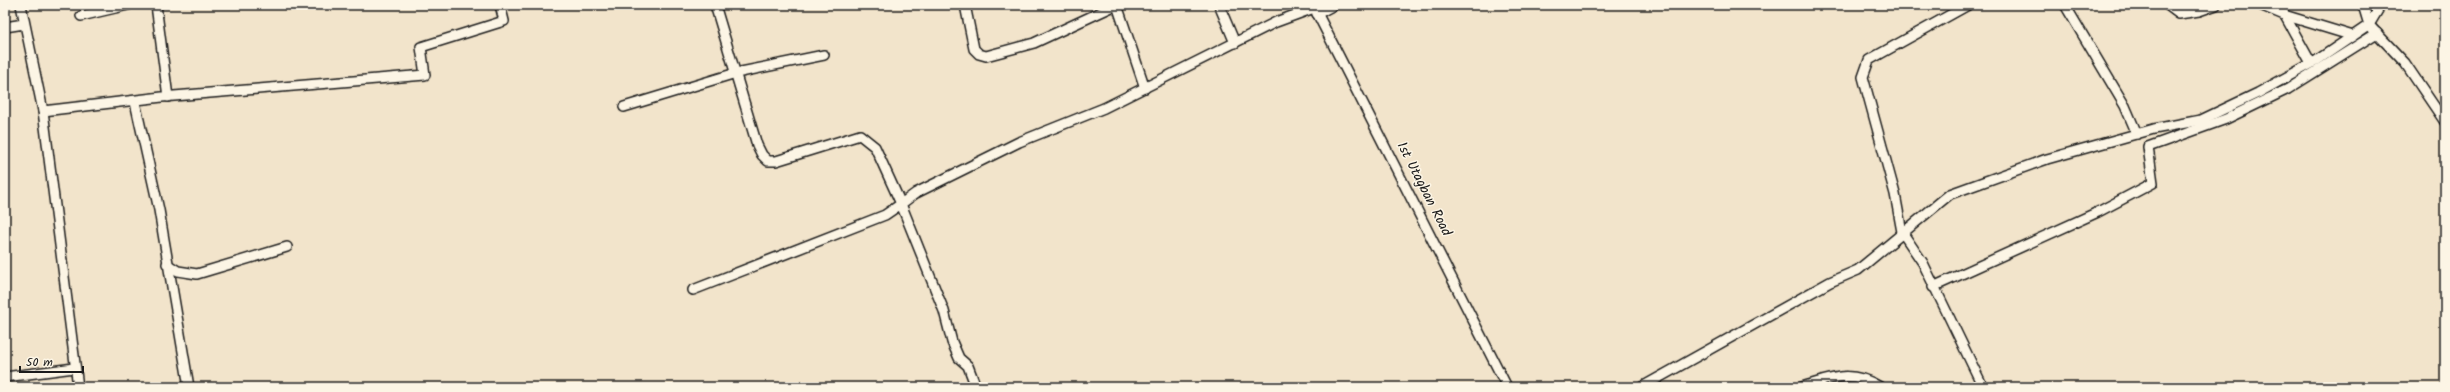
<svg xmlns="http://www.w3.org/2000/svg" width="2450" height="392" viewBox="0 0 2450 392" font-family="Kalam,sans-serif">
  <style>
    .lines { fill: none; stroke-linecap: round; stroke-linejoin: round }
    .minor-casing { stroke: #1c1c1c; stroke-width: 12 }
    .minor { stroke: #fcf5e5; stroke-width: 9 }
    .labels { text-anchor: middle; dominant-baseline: central; stroke-width: 3; stroke-linejoin: round; paint-order: stroke }
    .street-label { font-size: 14px; fill: #1c1c1c; stroke: #fcf5e5 }
  </style>
  <rect width="100%" height="100%" fill="#f2e4cb"/>
  <filter id="ink" filterUnits="userSpaceOnUse"><feTurbulence type="fractalNoise" baseFrequency=".025" numOctaves="2"/><feDisplacementMap in="SourceGraphic" scale="8" xChannelSelector="R" yChannelSelector="G"/><feConvolveMatrix kernelMatrix="1 2 1 2 8 2 1 2 1" color-interpolation-filters="sRGB"/></filter>
  <g filter="url(#ink)">
    <g class="lines">
      <!-- minor casing -->
      <g class="minor-casing">
        <g id="minor">
          <path d="M 21,5 L 43,111 L 78,387"/>
          <path d="M 156,5 L 168,97"/>
          <path d="M 965,5 L 974,49 L 979,54 L 986,56 L 1034,43 L 1116,5"/>
          <path d="M 1117,5 L 1145,88"/>
          <path d="M 1219,5 L 1235,43"/>
          <path d="M 1313,5 L 1507,387"/>
          <path d="M 1968,5 L 1869,60 L 1863,77 L 1895,194 L 1902,232 L 1923,263 L 1983,387"/>
          <path d="M 2065,5 L 2125,106 L 2137,134"/>
          <path d="M 2167,5 L 2179,14 L 2199,11 L 2216,5"/>
          <path d="M 2260,5 L 2284,15 L 2353,36"/>
          <path d="M 2279,5 L 2311,63"/>
          <path d="M 2363,5 L 2369,25 L 2405,63 L 2445,122"/>
          <path d="M 1317,14 L 1334,5"/>
          <path d="M 81,16 L 128,5"/>
          <path d="M 5,27 L 24,24"/>
          <path d="M 135,102 L 159,210 L 189,387"/>
          <path d="M 624,107 L 736,73 L 824,55"/>
          <path d="M 43,111 L 162,97 L 425,75 L 421,47 L 504,21 L 500,5"/>
          <path d="M 167,264 L 178,271 L 197,274 L 287,247"/>
          <path d="M 1933,287 L 2098,212 L 2153,183 L 2148,147 L 2226,119 L 2288,89 L 2377,33"/>
          <path d="M 693,290 L 885,215 L 901,204 L 875,147 L 860,135 L 776,161 L 768,161 L 762,155 L 757,145 L 715,5"/>
          <path d="M 5,377 L 74,368"/>
          <path d="M 976,387 L 968,366 L 959,358 L 952,342 L 944,311 L 901,204 L 916,193 L 1019,142 L 1104,108 L 1276,22 L 1314,8"/>
          <path d="M 1642,387 L 1830,282 L 1858,270 L 1950,194 L 2047,159 L 2154,129 L 2201,120 L 2258,93 L 2316,61 L 2369,25 L 2381,5"/>
          <path d="M 1802,387 C 1833,378 1850,369 1880,387"/>
        </g>
      </g>
      <!-- minor -->
      <use href="#minor" class="minor"/>
    </g>
  </g>
  <g class="labels">
    <!-- street labels -->
    <g class="street-label">
      <text transform="translate(1424 189) rotate(63)">1st Utagban Road</text>
    </g>
  </g>
  <!-- margin -->
  <rect width="2450" height="392" fill="none" stroke="#fcf5e5" stroke-width="20"/>
  <rect x="10" y="10" width="2430" height="372" fill="none" stroke="#1c1c1c" stroke-width="1.5" filter="url(#ink)"/>
  <!-- scale -->
  <path d="M20 366v6h63v-6" fill="none" stroke="#1c1c1c" stroke-width="2"/>
  <text x="26" y="366" font-size="12" fill="#1c1c1c" stroke="#fcf5e5" stroke-width="3" paint-order="stroke">50 m</text>
</svg>
